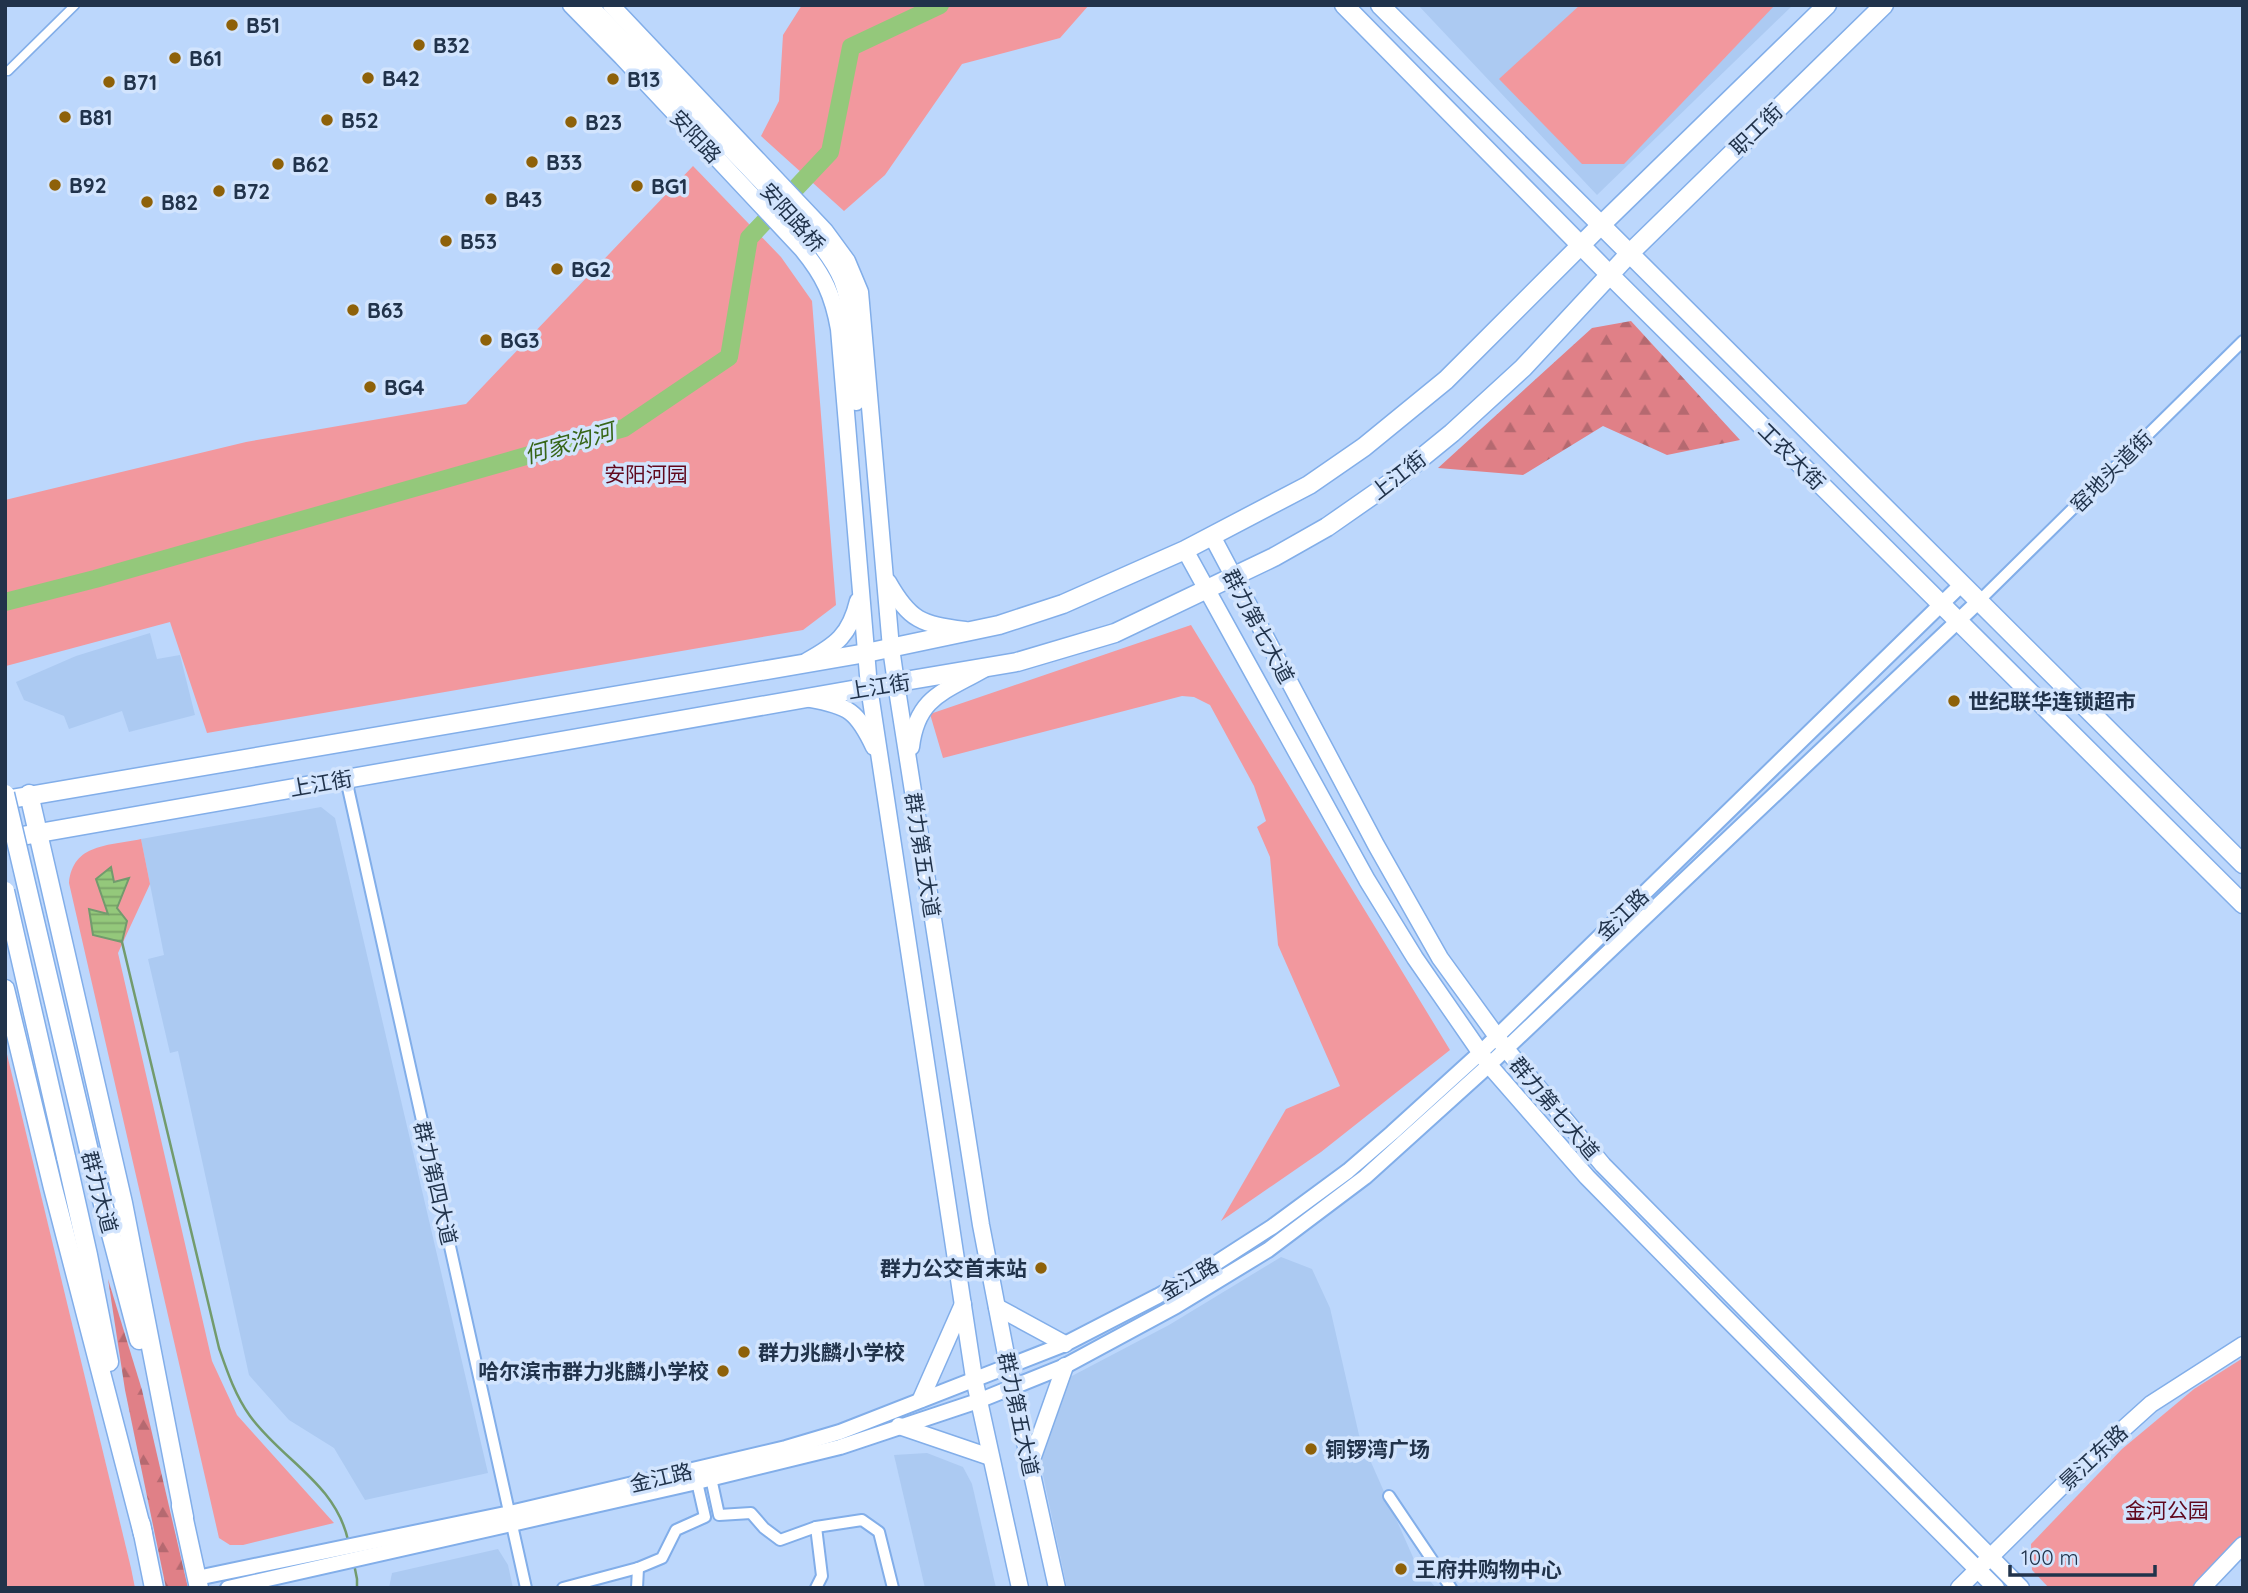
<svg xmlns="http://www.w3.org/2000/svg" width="2248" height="1593" viewBox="0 0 2248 1593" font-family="Quicksand,'Noto Sans SC',sans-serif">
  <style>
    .built { fill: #accaf2 }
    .forest { fill: url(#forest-firs) }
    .park { fill: #f2989e }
    .water { fill: url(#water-rules); stroke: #729b6d; stroke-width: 2 }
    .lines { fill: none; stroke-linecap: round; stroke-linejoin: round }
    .stream { stroke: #729b6d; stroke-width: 2.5 }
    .river { stroke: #94c87b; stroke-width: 18 }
    .pedestrian-casing { stroke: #82aee9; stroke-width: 11 }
    .minor-casing { stroke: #82aee9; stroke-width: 14 }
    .tertiary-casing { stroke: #82aee9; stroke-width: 18 }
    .secondary-casing { stroke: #82aee9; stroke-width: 19 }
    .primary-casing { stroke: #82aee9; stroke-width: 21 }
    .pedestrian { stroke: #fff; stroke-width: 8 }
    .minor { stroke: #fff; stroke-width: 10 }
    .tertiary { stroke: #fff; stroke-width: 14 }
    .secondary { stroke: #fff; stroke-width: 16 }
    .primary { stroke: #fff; stroke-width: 18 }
    .primary-bridge-casing { stroke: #82aee9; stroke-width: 21; stroke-linecap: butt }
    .primary-bridge { stroke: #fff; stroke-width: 18 }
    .poi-dot { fill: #8e6109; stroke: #d2e4fd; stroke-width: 2.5 }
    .labels { text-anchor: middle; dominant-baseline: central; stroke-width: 7; stroke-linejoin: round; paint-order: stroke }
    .poi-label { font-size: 21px; font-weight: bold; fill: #21334b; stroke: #d2e4fd; text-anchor: start }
    .street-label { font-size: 21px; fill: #21334b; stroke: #d2e4fd }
    .park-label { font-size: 21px; fill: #60081d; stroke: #d2e4fd }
    .water-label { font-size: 23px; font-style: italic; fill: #376619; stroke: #d2e4fd }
  </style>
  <defs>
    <pattern id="forest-firs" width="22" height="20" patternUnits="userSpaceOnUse" patternTransform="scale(1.75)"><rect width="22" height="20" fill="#e08087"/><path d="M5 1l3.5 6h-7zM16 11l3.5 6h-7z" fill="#b56970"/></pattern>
    <pattern id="water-rules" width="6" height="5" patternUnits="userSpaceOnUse" patternTransform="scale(1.75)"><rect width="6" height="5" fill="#94c87b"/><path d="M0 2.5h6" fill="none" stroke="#78a367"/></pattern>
  </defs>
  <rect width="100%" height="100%" fill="#bcd7fc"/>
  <!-- built -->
  <g class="built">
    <path d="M 1418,5 L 1793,5 L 1597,195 Z"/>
    <path d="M 150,633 L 157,659 L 180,655 L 195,715 L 129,732 L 122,711 L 69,729 L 64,716 L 24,700 L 16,682 L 76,656 Z"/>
    <path d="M 321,807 L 335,818 L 488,1473 L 365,1500 L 334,1448 L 289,1420 L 249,1375 L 178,1051 L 170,1053 L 148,959 L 164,955 L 141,839 Z"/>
    <path d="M 1281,1257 L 1312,1269 L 1330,1308 L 1359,1435 L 1416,1564 L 1436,1588 L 1067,1588 L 1040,1461 L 1070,1377 L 1169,1325 Z"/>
    <path d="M 927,1453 L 963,1467 L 972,1484 L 996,1588 L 925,1588 L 894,1455 Z"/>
    <path d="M 498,1549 L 508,1565 L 513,1588 L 389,1588 L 392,1573 Z"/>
  </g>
  <!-- forest -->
  <g class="forest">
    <path d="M 1631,321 L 1740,440 L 1667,455 L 1603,426 L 1523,475 L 1438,468 L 1592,328 Z"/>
    <path d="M 108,1279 L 142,1390 L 188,1588 L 166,1588 L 125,1390 Z"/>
  </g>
  <!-- park -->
  <g class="park">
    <path d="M 802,5 L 1089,5 L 1060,38 L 962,64 L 885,175 L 844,211 L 761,136 L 779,101 L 783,35 Z"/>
    <path d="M 1580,5 L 1775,5 L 1624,164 L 1582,164 L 1499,79 Z"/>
    <path d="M 693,166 L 781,257 L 812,301 L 836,605 L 803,630 L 207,733 L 170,622 L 6,666 L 5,500 L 246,442 L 466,404 Z"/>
    <path d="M 1191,625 L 1450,1050 L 1321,1152 L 1221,1221 L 1286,1109 L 1340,1086 L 1278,945 L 1270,857 L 1257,827 L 1266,821 L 1254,786 L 1210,705 L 1194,697 L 1182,696 L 943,758 L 930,714 Z"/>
    <path d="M 141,839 L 150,884 L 118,953 L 212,1361 L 237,1415 L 334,1523 L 243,1545 L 230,1545 L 219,1538 L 69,883 C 73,843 109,846 141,839 Z"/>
    <path d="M 5,1046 L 131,1568 L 135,1588 L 5,1588 Z"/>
    <path d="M 2243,1358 L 2243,1542 L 2194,1588 L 2049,1588 L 2032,1570 L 2031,1544 L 2122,1449 L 2194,1389 Z"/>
  </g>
  <!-- water -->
  <path class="water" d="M 111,867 L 114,882 L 129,878 L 117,908 L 127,921 L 122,942 L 93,935 L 89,909 L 108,914 L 96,879 Z"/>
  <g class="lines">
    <!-- stream -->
    <g class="stream">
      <path d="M 122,942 L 219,1348 C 227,1371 235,1395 250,1416 C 282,1460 335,1483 348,1540"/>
      <path d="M 354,1564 L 357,1579 L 357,1588"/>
    </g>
    <!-- river -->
    <path class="river" d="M 5,602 L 95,579 L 624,428 L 729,357 L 749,238 L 830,152 L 851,47 L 940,5"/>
    <!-- pedestrian casing -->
    <g class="pedestrian-casing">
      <path id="pedestrian" d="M 8,71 L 75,5"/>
    </g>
    <!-- minor casing -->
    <g class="minor-casing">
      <g id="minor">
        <path d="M 1979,601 L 2243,341"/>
        <path d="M 346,779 L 526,1588"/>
        <path d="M 711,1478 L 719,1515 L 751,1513 L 764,1528 L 780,1540 L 816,1527 L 862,1520 L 879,1532 L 893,1588"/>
        <path d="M 1389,1496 L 1451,1588"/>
        <path d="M 816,1527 L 822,1576 L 816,1588"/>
        <path d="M 563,1588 L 638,1568 L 662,1558 L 676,1530 L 705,1517 L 697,1482"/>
        <path d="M 637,1588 L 638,1568"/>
      </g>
    </g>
    <!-- tertiary casing -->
    <g class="tertiary-casing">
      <g id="tertiary">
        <path d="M 197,1578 L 510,1513 L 786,1448 L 840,1432 L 1065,1344 L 1158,1296 L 1210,1267 L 1272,1227 L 1348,1171 L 1392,1133 L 1480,1053 L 1962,584"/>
        <path d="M 228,1588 L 697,1482 L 840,1447 L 978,1401 L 1065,1366 L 1176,1306 L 1268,1250 L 1365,1177 L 1489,1065 L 1979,601"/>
      </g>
    </g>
    <!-- secondary casing -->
    <g class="secondary-casing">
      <g id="secondary">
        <path d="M 571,5 L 622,57 L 802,249 C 824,276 833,295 839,329 L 869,687 L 974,1378 L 1020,1588"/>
        <path d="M 589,5 C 650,68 712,129 772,193 C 796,220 828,246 842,280 C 855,313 853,366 856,402"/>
        <path d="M 611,5 L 825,231 L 847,261 L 860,292 L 891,648 L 896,683 L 981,1225 L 1008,1365 L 1057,1588"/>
        <path d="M 1212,536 L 1376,845 L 1440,958 L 1506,1049 L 1603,1165 L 2021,1588"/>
        <path d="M 1185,550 L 1367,880 L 1415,958 L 1489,1065 L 1587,1177 L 1718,1310 L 1996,1588"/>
        <path d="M 888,582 C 910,621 921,624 965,630"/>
        <path d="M 807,661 C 836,645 850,635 858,601"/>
        <path d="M 810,699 C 849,706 857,711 874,747"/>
        <path d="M 911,747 C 917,697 944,692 984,669"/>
        <path d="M 997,1307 L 1065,1344"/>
        <path d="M 921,1399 L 963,1304"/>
        <path d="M 899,1426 L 990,1457"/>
        <path d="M 1031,1462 L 1065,1366"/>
        <path d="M 1959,1588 L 2080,1468 L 2151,1404 L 2243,1345"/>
        <path d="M 2202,1588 L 2243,1545"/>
      </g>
    </g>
    <!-- primary casing -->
    <g class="primary-casing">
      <g id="primary">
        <path d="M 1344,5 L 1610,275 L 2243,904"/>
        <path d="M 1380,5 L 2243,864"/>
        <path d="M 29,794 L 123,1203 L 184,1517"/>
        <path d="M 5,800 L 866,653 L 999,625 L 1063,604 L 1185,550 L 1309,485 L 1364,447 L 1446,380 L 1600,226 L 1827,5"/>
        <path d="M 5,839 L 869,687 L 1017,662 L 1115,633 L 1274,557 L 1327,527 L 1393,481 L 1452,433 L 1523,368 L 1629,254 L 1884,5"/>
        <path d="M 5,989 L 53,1188 L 143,1534"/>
        <path d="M 89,1151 L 139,1340"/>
        <path d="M 66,1157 L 88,1255 L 109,1362"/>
        <path d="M 181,1506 L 199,1588"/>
        <path d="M 141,1524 L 154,1588"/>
      </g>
    </g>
    <!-- pedestrian -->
    <use href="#pedestrian" class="pedestrian"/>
    <!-- minor -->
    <use href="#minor" class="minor"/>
    <!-- tertiary -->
    <use href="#tertiary" class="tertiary"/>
    <!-- secondary -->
    <use href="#secondary" class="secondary"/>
    <!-- primary -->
    <use href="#primary" class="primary"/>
    <!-- primary-bridge casing -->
    <g class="primary-bridge-casing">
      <g id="primary-bridge">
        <path d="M 5,794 L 89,1151"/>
        <path d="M 5,891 L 66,1157"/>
      </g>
    </g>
    <!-- primary-bridge -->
    <use href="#primary-bridge" class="primary-bridge"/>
  </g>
  <!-- markers -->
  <g class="poi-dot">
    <circle cx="232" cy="25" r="7"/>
    <circle cx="419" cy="45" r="7"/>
    <circle cx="175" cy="58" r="7"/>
    <circle cx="368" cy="78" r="7"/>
    <circle cx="613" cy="79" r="7"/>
    <circle cx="109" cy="82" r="7"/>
    <circle cx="65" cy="117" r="7"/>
    <circle cx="327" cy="120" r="7"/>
    <circle cx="571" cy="122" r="7"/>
    <circle cx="532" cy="162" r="7"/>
    <circle cx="278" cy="164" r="7"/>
    <circle cx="55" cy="185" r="7"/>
    <circle cx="637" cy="186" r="7"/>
    <circle cx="219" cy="191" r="7"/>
    <circle cx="491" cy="199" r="7"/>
    <circle cx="147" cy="202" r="7"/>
    <circle cx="446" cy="241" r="7"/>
    <circle cx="557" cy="269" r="7"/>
    <circle cx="353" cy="310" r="7"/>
    <circle cx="486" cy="340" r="7"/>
    <circle cx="370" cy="387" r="7"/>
    <circle cx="1954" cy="701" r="7"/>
    <circle cx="1041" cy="1268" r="7"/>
    <circle cx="744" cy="1352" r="7"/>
    <circle cx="723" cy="1371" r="7"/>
    <circle cx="1311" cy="1449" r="7"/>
    <circle cx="1401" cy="1569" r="7"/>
  </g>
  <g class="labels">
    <!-- poi labels -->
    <g class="poi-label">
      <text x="246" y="25">B51</text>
      <text x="433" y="45">B32</text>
      <text x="189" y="58">B61</text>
      <text x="382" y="78">B42</text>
      <text x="627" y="79">B13</text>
      <text x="123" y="82">B71</text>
      <text x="79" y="117">B81</text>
      <text x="341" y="120">B52</text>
      <text x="585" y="122">B23</text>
      <text x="546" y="162">B33</text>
      <text x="292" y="164">B62</text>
      <text x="69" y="185">B92</text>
      <text x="651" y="186">BG1</text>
      <text x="233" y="191">B72</text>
      <text x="505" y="199">B43</text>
      <text x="161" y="202">B82</text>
      <text x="460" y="241">B53</text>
      <text x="571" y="269">BG2</text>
      <text x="367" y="310">B63</text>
      <text x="500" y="340">BG3</text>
      <text x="384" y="387">BG4</text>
      <text x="1968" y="701">世纪联华连锁超市</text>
      <text x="1027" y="1268" text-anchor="end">群力公交首末站</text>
      <text x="758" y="1352">群力兆麟小学校</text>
      <text x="709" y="1371" text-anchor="end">哈尔滨市群力兆麟小学校</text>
      <text x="1325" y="1449">铜锣湾广场</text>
      <text x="1415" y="1569">王府井购物中心</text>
    </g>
    <!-- street labels -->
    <g class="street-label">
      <text transform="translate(1756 129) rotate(-44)">职工街</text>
      <text transform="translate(696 136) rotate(47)">安阳路</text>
      <text transform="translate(793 217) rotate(48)">安阳路桥</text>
      <text transform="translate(1792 456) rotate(45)">工农大街</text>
      <text transform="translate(2111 471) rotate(-45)">窑地头道街</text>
      <text transform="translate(1398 475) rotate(-38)">上江街</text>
      <text transform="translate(1259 626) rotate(62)">群力第七大道</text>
      <text transform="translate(879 686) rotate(-9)">上江街</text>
      <text transform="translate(321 783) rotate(-10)">上江街</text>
      <text transform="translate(923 855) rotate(81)">群力第五大道</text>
      <text transform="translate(1622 914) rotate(-44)">金江路</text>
      <text transform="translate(1555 1108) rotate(50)">群力第七大道</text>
      <text transform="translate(436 1183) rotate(77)">群力第四大道</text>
      <text transform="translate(100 1192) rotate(75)">群力大道</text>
      <text transform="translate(1189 1278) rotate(-30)">金江路</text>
      <text transform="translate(1019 1414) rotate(78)">群力第五大道</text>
      <text transform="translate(2093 1457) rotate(-43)">景江东路</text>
      <text transform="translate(661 1477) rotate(-13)">金江路</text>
    </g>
    <!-- park labels -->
    <g class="park-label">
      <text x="646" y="474">安阳河园</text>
      <text x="2167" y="1510">金河公园</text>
    </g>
    <!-- water labels -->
    <g class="water-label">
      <text transform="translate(569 443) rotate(-16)">何家沟河</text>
    </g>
  </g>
  <!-- border -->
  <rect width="2248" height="1593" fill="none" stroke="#21334b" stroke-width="14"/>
  <!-- scale -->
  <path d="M2010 1565v10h145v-10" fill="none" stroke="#21334b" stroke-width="3.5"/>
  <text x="2021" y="1565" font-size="21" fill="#21334b" stroke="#d2e4fd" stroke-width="5" paint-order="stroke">100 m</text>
</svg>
